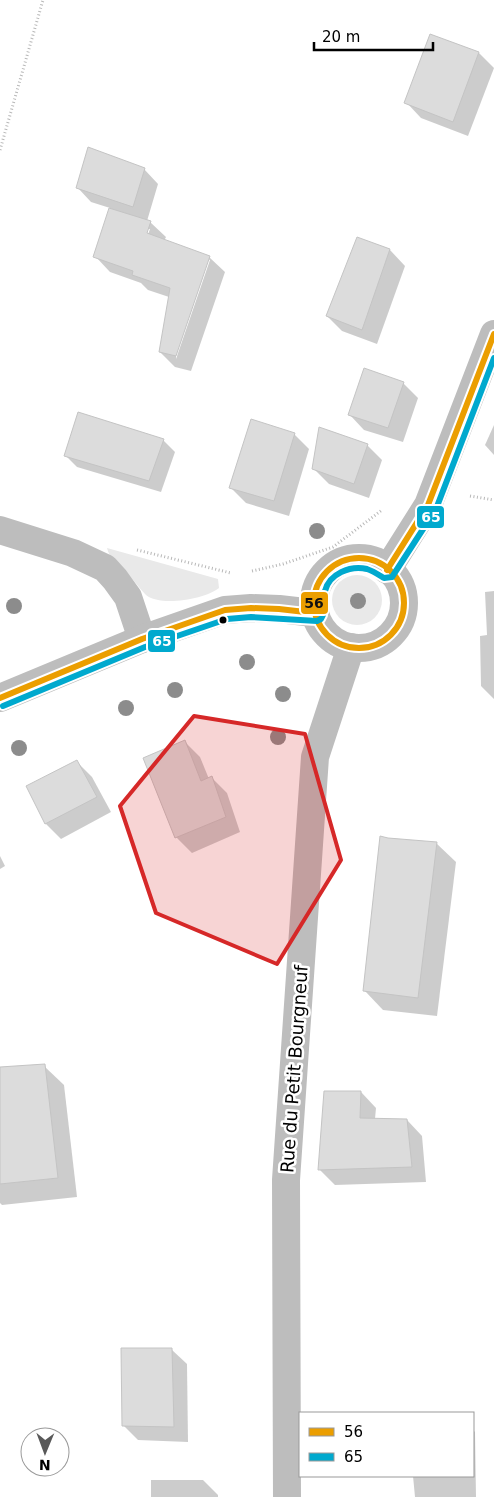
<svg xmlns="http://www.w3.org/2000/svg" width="494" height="1497" viewBox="0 0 494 1497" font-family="'DejaVu Sans',sans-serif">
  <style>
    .green { fill: #e9e9e9 }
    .shadow { fill: #0003; fill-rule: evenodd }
    .building { fill: #dcdcdc; stroke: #c4c4c4 }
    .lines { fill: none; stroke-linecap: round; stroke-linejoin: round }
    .path { stroke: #b8b8b8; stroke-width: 3; stroke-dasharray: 1 2.5; stroke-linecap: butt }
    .minor { stroke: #bdbdbd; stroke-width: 28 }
    .bus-1-casing { stroke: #fff; stroke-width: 10 }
    .bus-2-casing { stroke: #fff; stroke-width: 10 }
    .bus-1 { stroke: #eb9e00; stroke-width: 6 }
    .bus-2 { stroke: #00a9ce; stroke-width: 6 }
    .tree { fill: #8c8c8c }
    .marked { fill: #d62828; fill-opacity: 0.2; stroke: #d62828; stroke-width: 4; stroke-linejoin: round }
    .bus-dot { fill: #000; stroke: #fff; stroke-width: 2 }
    .labels { text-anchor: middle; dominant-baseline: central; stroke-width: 5; stroke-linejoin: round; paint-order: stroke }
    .street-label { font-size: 18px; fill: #000; stroke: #fff }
    .line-badge { stroke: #fff; stroke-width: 2 }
    .badge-label { font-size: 14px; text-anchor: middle; font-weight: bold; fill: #fff }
    .pale-badge-label { font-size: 14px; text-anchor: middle; font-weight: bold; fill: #111 }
  </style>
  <rect width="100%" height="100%" fill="#fff"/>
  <!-- green -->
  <g class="green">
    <path d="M 107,548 L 218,579 L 219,588 C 206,599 160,607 146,595 C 139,588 133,579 126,572 C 118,565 109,558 107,548 Z"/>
    <circle cx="357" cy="600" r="25"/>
  </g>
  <!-- shadow -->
  <g class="shadow">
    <path d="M 479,53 L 494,68 L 468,136 L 421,118 L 406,102 Z"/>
    <path d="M 144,169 L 158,184 L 147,221 L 150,222 L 166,237 L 164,241 L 209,257 L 225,272 L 191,371 L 175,367 L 160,352 L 169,297 L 148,290 L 141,283 L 110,272 L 95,256 L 110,208 L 91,202 L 77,187 ZM 147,229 L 150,229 L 146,240 ZM 208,259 L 210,260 L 176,359 L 176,352 Z"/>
    <path d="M 358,238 L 390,250 L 405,266 L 377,344 L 342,331 L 327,316 Z"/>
    <path d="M 403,383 L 418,398 L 403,442 L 364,430 L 349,414 Z"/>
    <path d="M 494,425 L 494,455 L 485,445 Z"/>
    <path d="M 294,434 L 309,449 L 289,516 L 246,503 L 231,488 Z"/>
    <path d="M 163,440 L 175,452 L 161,492 L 77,467 L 65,455 Z"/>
    <path d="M 367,445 L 382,460 L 369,498 L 329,484 L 314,469 Z"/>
    <path d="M 494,591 L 494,699 L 481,686 L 480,636 L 487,635 L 485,592 Z"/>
    <path d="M 185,742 L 200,757 L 209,779 L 212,778 L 227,793 L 240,832 L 192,853 L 177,838 L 145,759 Z"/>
    <path d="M 77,762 L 92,777 L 111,812 L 61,839 L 46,824 L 28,786 Z"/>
    <path d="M 436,843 L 456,862 L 437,1016 L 383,1010 L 364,990 Z"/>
    <path d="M 0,856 L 5,866 L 0,869 Z"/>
    <path d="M 44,1066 L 64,1085 L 77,1197 L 2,1205 L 0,1203 L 0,1068 Z"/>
    <path d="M 325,1092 L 361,1092 L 376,1108 L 375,1119 L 407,1120 L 422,1136 L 426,1182 L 335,1185 L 320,1170 Z"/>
    <path d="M 171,1349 L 187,1364 L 188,1442 L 138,1440 L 123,1425 Z"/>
    <path d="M 473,1430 L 475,1432 L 476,1497 L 415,1497 L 413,1476 L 473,1476 Z"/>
    <path d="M 151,1480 L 203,1480 L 218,1495 L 218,1497 L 151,1497 Z"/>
  </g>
  <!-- building -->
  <g class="building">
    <path d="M 430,34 L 479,52 L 453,122 L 404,103 Z"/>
    <path d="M 88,147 L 145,168 L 133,207 L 76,188 Z"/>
    <path d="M 109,208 L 151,221 L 147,233 L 210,256 L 176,356 L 159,352 L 170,288 L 132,275 L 133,271 L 93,257 Z"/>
    <path d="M 357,237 L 390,249 L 362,330 L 326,316 Z"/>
    <path d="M 364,368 L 404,382 L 388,428 L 348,415 Z"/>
    <path d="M 78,412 L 164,439 L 149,481 L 64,456 Z"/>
    <path d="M 251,419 L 295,433 L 274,501 L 229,488 Z"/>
    <path d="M 319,427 L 368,444 L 354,484 L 312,469 Z"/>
    <path d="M 185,740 L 201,781 L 212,776 L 226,817 L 175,838 L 143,758 Z"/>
    <path d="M 77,760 L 97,797 L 45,824 L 26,786 Z"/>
    <path d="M 380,836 L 388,838 L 437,842 L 418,998 L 363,991 Z"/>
    <path d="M 45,1064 L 58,1178 L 0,1184 L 0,1067 Z"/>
    <path d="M 324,1091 L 361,1091 L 360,1118 L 407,1119 L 412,1167 L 318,1170 Z"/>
    <path d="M 121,1348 L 172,1348 L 174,1427 L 122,1426 Z"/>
  </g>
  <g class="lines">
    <!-- path -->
    <g class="path">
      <path d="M 0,150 L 43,0"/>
      <path d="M 470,496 L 494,500"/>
      <path d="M 137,550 L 231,573"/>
      <path d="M 252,571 L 283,564 L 333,547 L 382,510"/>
    </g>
    <!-- minor -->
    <g class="minor">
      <path d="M 0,530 L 73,553 L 105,568 L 115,579 L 128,597 L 142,639"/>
      <circle cx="359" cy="603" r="45"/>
      <path d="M 387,570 L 428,505 L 494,334"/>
      <path d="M 0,698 L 142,639 L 225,610 L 251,608 L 279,609 L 314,613"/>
      <path d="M 287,1497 L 286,1180 L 315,757 L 351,647"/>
    </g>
    <!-- bus-1 casing -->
    <g class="bus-1-casing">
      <g id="bus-1">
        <circle cx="359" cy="603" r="45"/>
        <path d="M 387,570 L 428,505 L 494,334"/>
        <path d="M 0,698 L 142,639 L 225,610 L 251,608 L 279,609 L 314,613"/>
      </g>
    </g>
    <!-- bus-2 casing -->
    <g class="bus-2-casing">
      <path id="bus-2" d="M 3,706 L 145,647 L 227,619 L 251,617 L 317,621 L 321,619 L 323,615 C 323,607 322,598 325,591 C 329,574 350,565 367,569 C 373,571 379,575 384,578 L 392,577 L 436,509 L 494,358"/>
    </g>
    <!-- bus-1 -->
    <use href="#bus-1" class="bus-1"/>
    <!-- bus-2 -->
    <use href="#bus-2" class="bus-2"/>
  </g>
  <!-- trees -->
  <g class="tree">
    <circle cx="317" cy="531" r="8"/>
    <circle cx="358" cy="601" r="8"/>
    <circle cx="14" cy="606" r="8"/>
    <circle cx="247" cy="662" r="8"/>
    <circle cx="175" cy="690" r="8"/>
    <circle cx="283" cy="694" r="8"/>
    <circle cx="126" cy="708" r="8"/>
    <circle cx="278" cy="737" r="8"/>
    <circle cx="19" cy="748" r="8"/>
  </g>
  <!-- marked area -->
  <path class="marked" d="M 194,716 L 305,734 L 341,860 L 277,964 L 156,913 L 120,806 Z"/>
  <!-- markers -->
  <circle class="bus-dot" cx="223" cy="620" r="4.5"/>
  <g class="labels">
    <!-- street labels -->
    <g class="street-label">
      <text transform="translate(294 1069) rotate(-86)">Rue du Petit Bourgneuf</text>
    </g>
  </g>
  <g class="line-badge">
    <rect x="416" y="505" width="29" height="24" rx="5" fill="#00a9ce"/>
    <rect x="300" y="591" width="29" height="24" rx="5" fill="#eb9e00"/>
    <rect x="147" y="629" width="29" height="24" rx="5" fill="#00a9ce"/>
  </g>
  <g class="badge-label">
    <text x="431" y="522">65</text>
    <text x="162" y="646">65</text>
  </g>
  <g class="pale-badge-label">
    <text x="314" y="608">56</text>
  </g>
  <!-- legend -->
  <rect x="299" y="1412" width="175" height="65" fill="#ffffff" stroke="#999999"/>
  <rect x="309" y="1428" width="25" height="8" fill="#eb9e00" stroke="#999999"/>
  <text x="344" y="1437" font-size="15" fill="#000000">56</text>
  <rect x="309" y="1453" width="25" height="8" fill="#00a9ce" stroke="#999999"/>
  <text x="344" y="1462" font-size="15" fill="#000000">65</text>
  <!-- north arrow -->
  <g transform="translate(45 1452) rotate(181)"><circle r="24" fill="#ffffff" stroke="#999999"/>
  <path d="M0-4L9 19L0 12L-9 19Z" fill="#595959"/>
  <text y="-8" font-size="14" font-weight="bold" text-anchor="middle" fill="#000000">N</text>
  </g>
  <!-- scale -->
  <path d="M314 42v8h119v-8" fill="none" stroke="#000000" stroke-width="2.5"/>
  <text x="322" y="42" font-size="15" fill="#000000" stroke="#ffffff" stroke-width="4" paint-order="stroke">20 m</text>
</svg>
